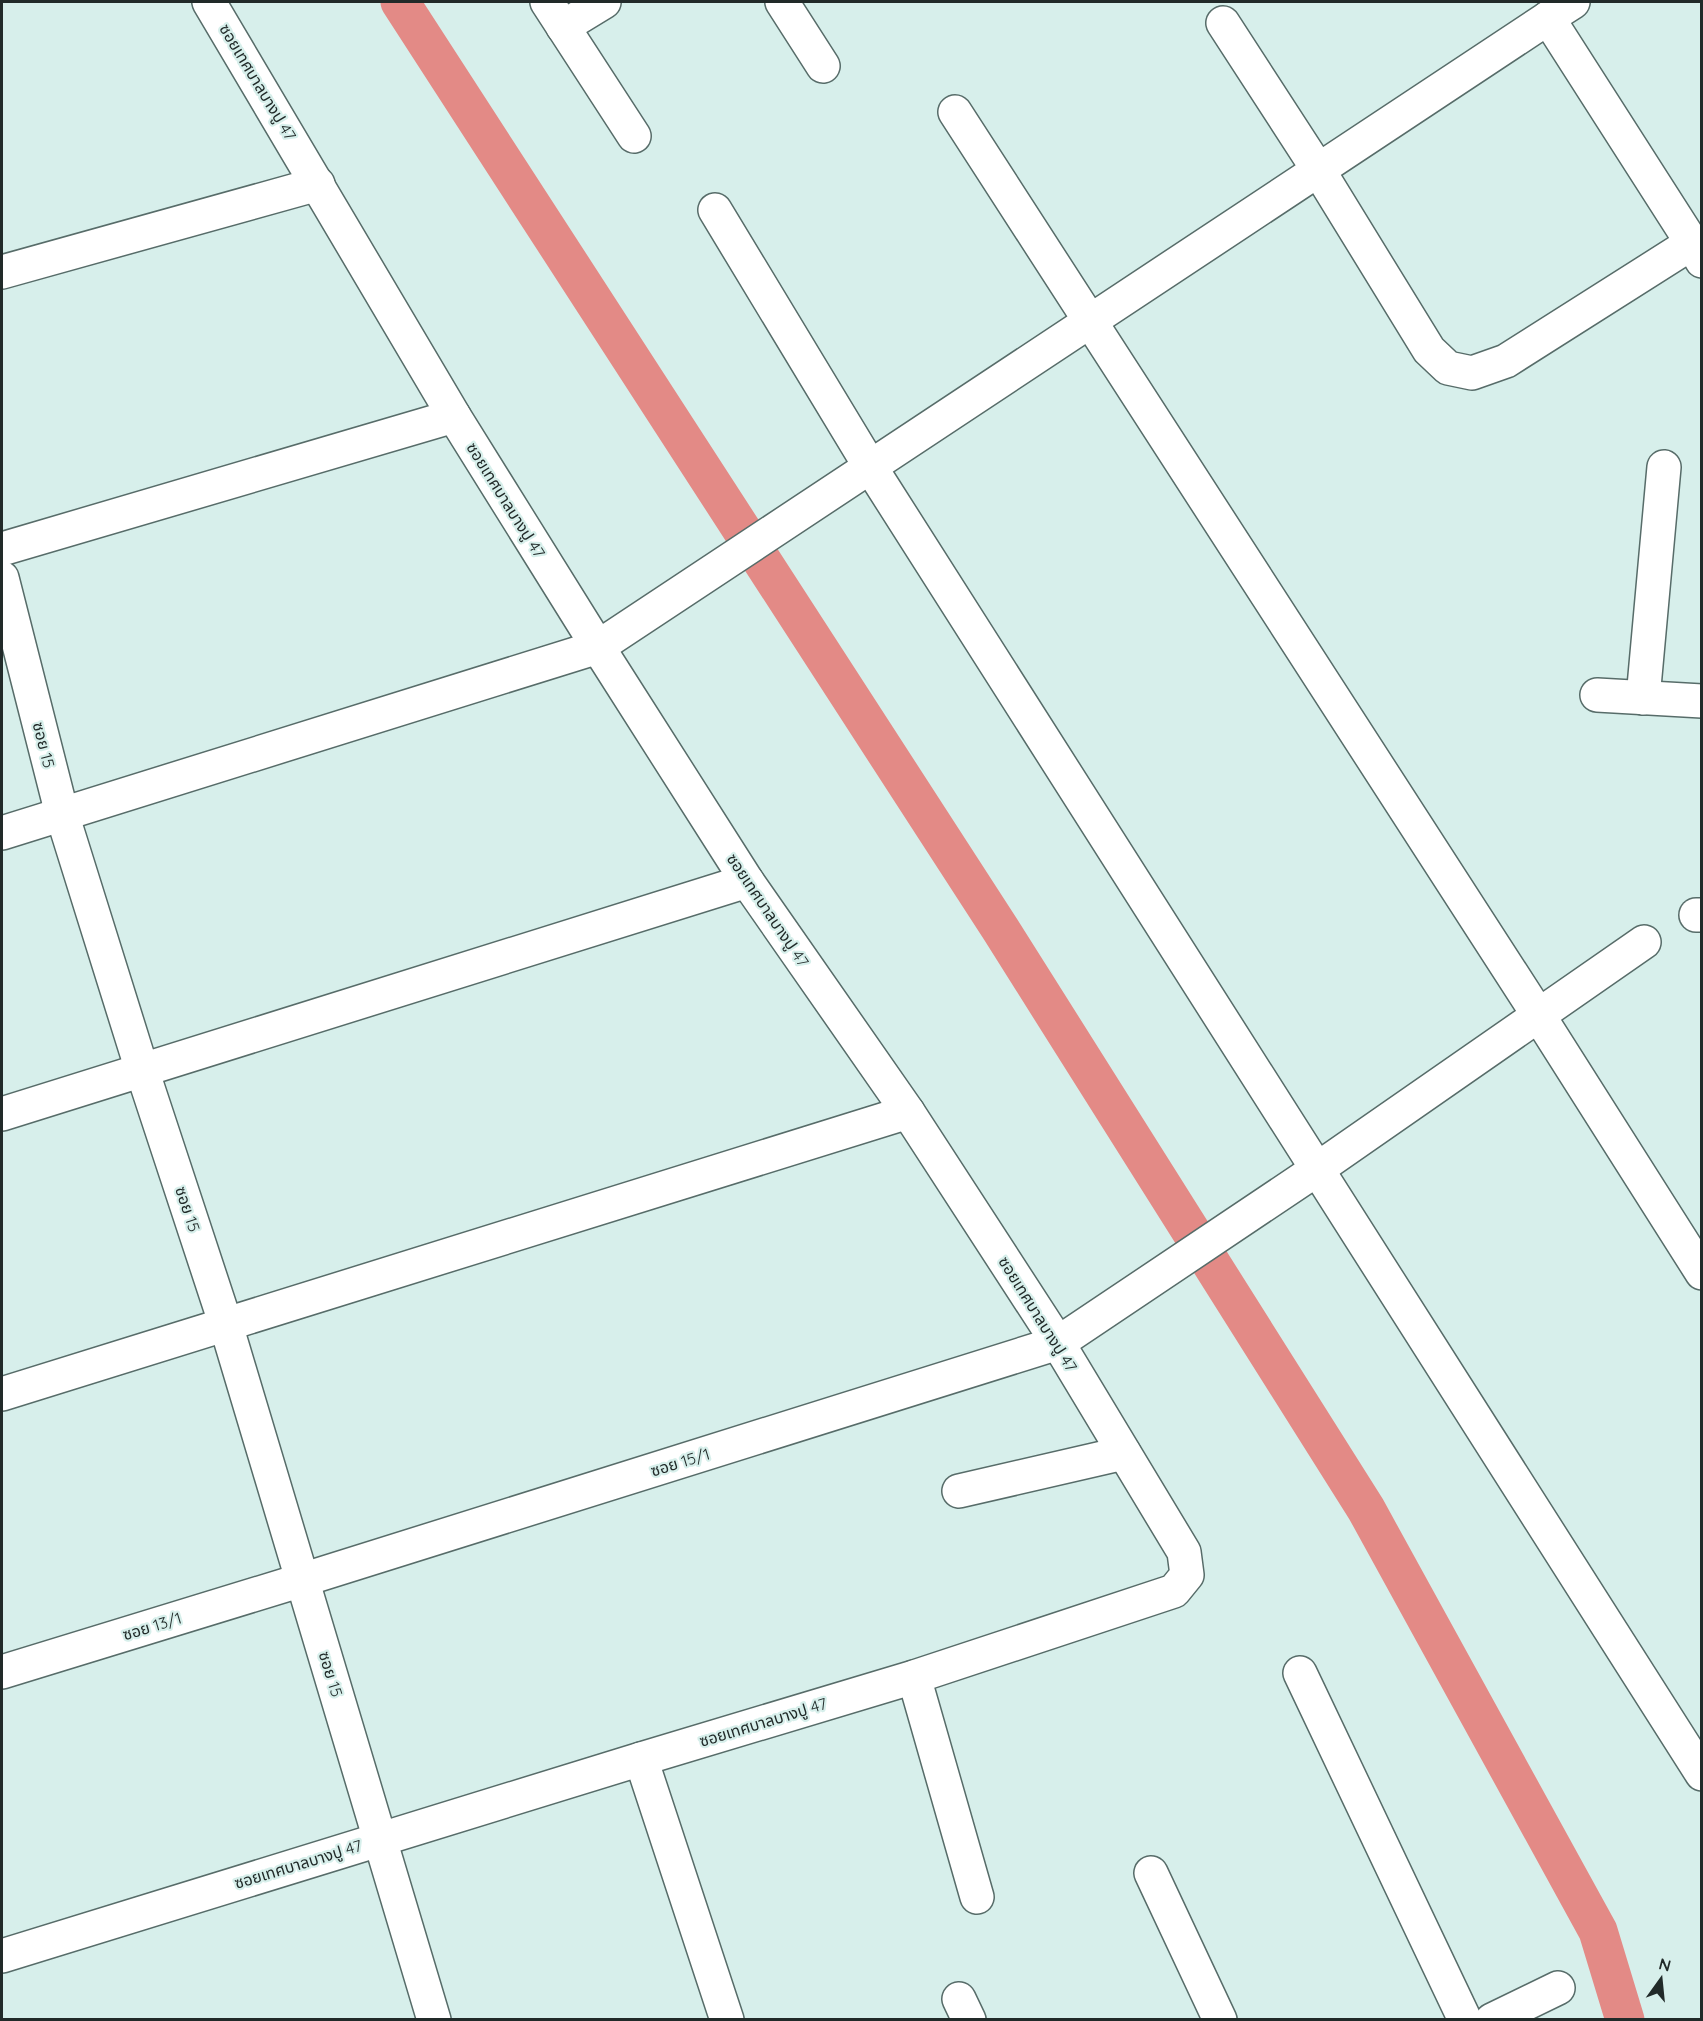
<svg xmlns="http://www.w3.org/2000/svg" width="1703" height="2021" viewBox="0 0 1703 2021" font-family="Quicksand,'Noto Sans Thai',sans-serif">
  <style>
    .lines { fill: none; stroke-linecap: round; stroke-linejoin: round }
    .canal { stroke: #e38a86; stroke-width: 39 }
    .minor-casing { stroke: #576c69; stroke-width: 36 }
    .minor { stroke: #fff; stroke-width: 33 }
    .labels { text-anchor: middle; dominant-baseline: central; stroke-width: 4.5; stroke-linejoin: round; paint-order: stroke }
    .street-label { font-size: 16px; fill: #212a29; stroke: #d7efeb }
  </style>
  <rect width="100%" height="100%" fill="#d7efeb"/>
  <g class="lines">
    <!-- canal -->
    <path class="canal" d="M 400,2 L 1001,930 L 1366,1509 L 1598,1931 L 1625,2020"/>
    <!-- minor casing -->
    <g class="minor-casing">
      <g id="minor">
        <path d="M 547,2 L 634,136"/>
        <path d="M 782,2 L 823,66"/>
        <path d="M 1548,18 L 1573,2"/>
        <path d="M 1223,23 L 1319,171 L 1429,350 L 1448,368 L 1472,373 L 1506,361 L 1692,243"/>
        <path d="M 563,27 L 604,2"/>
        <path d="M 955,112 L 1539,1016 L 1702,1273"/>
        <path d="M 715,210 L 871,468 L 1702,1774"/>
        <path d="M 2,272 L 318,184"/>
        <path d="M 2,549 L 454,416"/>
        <path d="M 2,578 L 62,814 L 142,1070 L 226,1325 L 434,2020"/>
        <path d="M 1597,695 L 1702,701"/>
        <path d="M 1643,698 L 1664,467"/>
        <path d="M 2,833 L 598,647 L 1548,18 L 1692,243 L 1702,261"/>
        <path d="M 1696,915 L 1702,915"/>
        <path d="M 2,1114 L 747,881"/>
        <path d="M 2,1394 L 908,1112"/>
        <path d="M 959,1491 L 1124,1453"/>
        <path d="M 2,1672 L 302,1580 L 1058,1343 L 1316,1170 L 1644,942"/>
        <path d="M 1300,1673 L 1465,2020"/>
        <path d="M 914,1677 L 977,1897"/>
        <path d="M 641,1759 L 727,2020"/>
        <path d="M 1151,1873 L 1220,2020"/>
        <path d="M 2,1956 L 641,1759 L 914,1677 L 1174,1591 L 1187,1575 L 1184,1552 L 1058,1343 L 908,1112 L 747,881 L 598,647 L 454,416 L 209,2"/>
        <path d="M 959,1999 L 969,2020"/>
        <path d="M 1492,2020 L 1558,1988"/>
      </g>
    </g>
    <!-- minor -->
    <use href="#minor" class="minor"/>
  </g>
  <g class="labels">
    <!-- street labels -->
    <g class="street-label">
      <text transform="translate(258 82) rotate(59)">ซอยเทศบาลบางปู 47</text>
      <text transform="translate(506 500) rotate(58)">ซอยเทศบาลบางปู 47</text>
      <text transform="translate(44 745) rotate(76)">ซอย 15</text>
      <text transform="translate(768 910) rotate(56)">ซอยเทศบาลบางปู 47</text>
      <text transform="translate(188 1209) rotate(72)">ซอย 15</text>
      <text transform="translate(1038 1314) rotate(58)">ซอยเทศบาลบางปู 47</text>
      <text transform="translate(680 1462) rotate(-17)">ซอย 15/1</text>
      <text transform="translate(152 1626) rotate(-17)">ซอย 13/1</text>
      <text transform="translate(331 1674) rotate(73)">ซอย 15</text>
      <text transform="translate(763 1722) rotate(-17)">ซอยเทศบาลบางปู 47</text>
      <text transform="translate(298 1864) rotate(-17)">ซอยเทศบาลบางปู 47</text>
    </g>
  </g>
  <!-- border -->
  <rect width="1703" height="2021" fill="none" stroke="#212a29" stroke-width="6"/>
  <!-- north arrow -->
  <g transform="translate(1661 1979) rotate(15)" stroke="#d7efeb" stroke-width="4.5" paint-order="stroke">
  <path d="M0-4.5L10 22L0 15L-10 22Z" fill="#212a29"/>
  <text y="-9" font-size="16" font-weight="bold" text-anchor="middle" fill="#212a29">N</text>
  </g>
</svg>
